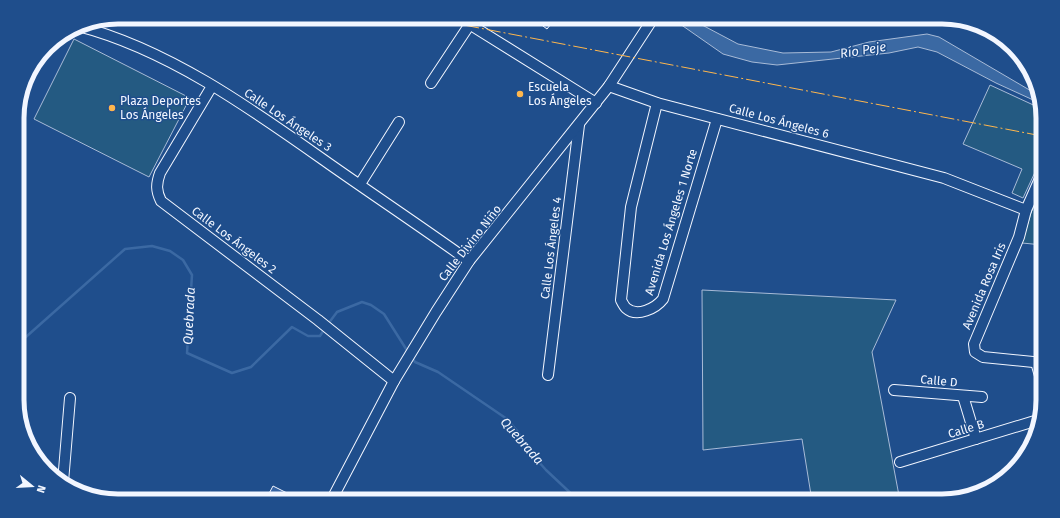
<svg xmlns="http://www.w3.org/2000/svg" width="1060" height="518" viewBox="0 0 1060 518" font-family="'Fira Sans',sans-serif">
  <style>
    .green { fill: #245a82; stroke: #a8bbd7 }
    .water { fill: #3b69a3; stroke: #a8bbd7 }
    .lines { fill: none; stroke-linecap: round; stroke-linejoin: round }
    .stream { stroke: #3b69a3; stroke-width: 2.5 }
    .building { fill: #3563a3; stroke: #f2f6ff }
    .minor-casing { stroke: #f2f6ff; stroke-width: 12 }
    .minor { stroke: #1f4e8c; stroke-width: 10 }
    .power { stroke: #ffb74d; stroke-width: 1; stroke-dasharray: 14 3 2 3; stroke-linecap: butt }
    .poi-dot { fill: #ffb74d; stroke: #1f4e8c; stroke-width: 1.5 }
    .labels { text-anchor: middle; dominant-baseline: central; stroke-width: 3; stroke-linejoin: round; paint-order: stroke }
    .poi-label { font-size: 12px; fill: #f2f6ff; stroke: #1f4e8c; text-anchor: start }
    .street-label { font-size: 12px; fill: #f2f6ff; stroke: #1f4e8c }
    .water-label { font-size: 13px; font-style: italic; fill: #f2f6ff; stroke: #1f4e8c }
    .rim { fill: none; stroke: #f2f6ff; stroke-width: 5 }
  </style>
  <rect width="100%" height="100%" fill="#1f4e8c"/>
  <!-- green -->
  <g class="green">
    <path d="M 74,39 L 190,98 L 149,177 L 34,119 Z"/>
    <path d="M 990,85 L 1042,109 L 1042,157 L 1023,198 L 1012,193 L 1022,169 L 963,144 Z"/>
    <path d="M 1042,187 L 1043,245 L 1022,243 L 1031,213 Z"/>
    <path d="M 702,290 L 896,300 L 872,352 L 900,501 L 812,501 L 802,439 L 703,450 Z"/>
  </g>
  <!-- water -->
  <path class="water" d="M 676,17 L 687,17 L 738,44 L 783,53 L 831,52 L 869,42 L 927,34 L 939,37 L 1038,95 L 1042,104 L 996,83 L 937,52 L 918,47 L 889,53 L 777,65 L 752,62 L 723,54 L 680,24 Z"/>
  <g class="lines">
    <!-- stream -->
    <g class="stream">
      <path d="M 328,324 L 337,312 L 362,302 L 371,305 L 384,314 L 408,352"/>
      <path d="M 18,344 L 125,249 L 152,246 L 170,251 L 183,260 L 192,275 L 187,353 L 232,373 L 251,367 L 292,327 L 308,336 L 320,336 L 325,328"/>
      <path d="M 411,356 L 415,362 L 438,372 L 507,419 L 518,432 L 530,452 L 546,470 L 579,501"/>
    </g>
  </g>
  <!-- building -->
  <g class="building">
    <path d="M 504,17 L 552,17 L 555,19 L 547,29 L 535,20 L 523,24 L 515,22 L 512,25 L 502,20 Z"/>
    <path d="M 273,486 L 303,501 L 265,501 Z"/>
  </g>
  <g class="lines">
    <!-- minor casing -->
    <g class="minor-casing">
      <g id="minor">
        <path d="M 458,17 L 596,103"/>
        <path d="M 78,26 C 168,49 253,110 328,163 C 375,196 423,228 469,261"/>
        <path d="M 431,83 L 470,24"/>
        <path d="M 212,86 L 160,173 C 156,184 156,191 161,201 L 318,320 L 394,381"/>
        <path d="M 609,86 L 657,103 L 944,178 L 1026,210"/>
        <path d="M 657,103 L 631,207 L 621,300 C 622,302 624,306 626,308 C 637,318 656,308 663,299 L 717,119"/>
        <path d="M 1042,174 L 1026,210 L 1019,237 L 974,344 L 975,352 L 983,357 L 1043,363"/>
        <path d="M 360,184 L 399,122"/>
        <path d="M 1036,362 L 1043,386"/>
        <path d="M 548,375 L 579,125"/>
        <path d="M 894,390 L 982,397"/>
        <path d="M 963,396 L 976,439"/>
        <path d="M 900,462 L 1038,420"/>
        <path d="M 63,482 L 70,398"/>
        <path d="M 331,501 L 394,381 L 436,312 L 469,261 L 609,86 L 654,17"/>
      </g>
    </g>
    <!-- minor -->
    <use href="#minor" class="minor"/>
    <!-- power -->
    <path class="power" d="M 422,17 L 1042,136"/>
  </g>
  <!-- markers -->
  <g class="poi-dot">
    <circle cx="520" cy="94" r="4"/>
    <circle cx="112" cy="108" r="4"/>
  </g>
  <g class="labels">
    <!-- poi labels -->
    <g class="poi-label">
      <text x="528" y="87">Escuela<tspan x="528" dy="14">Los Ángeles</tspan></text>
      <text x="120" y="101">Plaza Deportes<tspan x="120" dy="14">Los Ángeles</tspan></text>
    </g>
    <!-- street labels -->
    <g class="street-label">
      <text transform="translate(288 120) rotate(34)">Calle Los Ángeles 3</text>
      <text transform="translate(779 121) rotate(15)">Calle Los Ángeles 6</text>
      <text transform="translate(671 222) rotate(-73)">Avenida Los Ángeles 1 Norte</text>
      <text transform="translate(234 240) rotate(37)">Calle Los Ángeles 2</text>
      <text transform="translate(470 243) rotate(-52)">Calle Divino Niño</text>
      <text transform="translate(551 248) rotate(-83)">Calle Los Ángeles 4</text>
      <text transform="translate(984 286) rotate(-67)">Avenida Rosa Iris</text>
      <text transform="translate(939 381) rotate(5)">Calle D</text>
      <text transform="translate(966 429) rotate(-17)">Calle B</text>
    </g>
    <!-- water labels -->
    <g class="water-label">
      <text transform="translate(863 50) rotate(-9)">Río Peje</text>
      <text transform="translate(189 316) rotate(-87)">Quebrada</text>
      <text transform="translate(522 441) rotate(49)">Quebrada</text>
    </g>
  </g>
  <!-- crop -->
  <path d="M0 0H1060V518H0ZM118 24H942A94 94 0 0 1 1036 118V400A94 94 0 0 1 942 494H118A94 94 0 0 1 24 400V118A94 94 0 0 1 118 24Z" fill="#1f4e8c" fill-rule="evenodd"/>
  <path class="rim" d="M118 24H942A94 94 0 0 1 1036 118V400A94 94 0 0 1 942 494H118A94 94 0 0 1 24 400V118A94 94 0 0 1 118 24Z"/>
  <!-- north arrow -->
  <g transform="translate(32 486) rotate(108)" stroke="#1f4e8c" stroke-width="3" paint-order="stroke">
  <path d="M0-3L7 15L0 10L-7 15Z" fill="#f2f6ff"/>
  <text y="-6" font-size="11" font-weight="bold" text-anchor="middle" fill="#f2f6ff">N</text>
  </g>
</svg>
